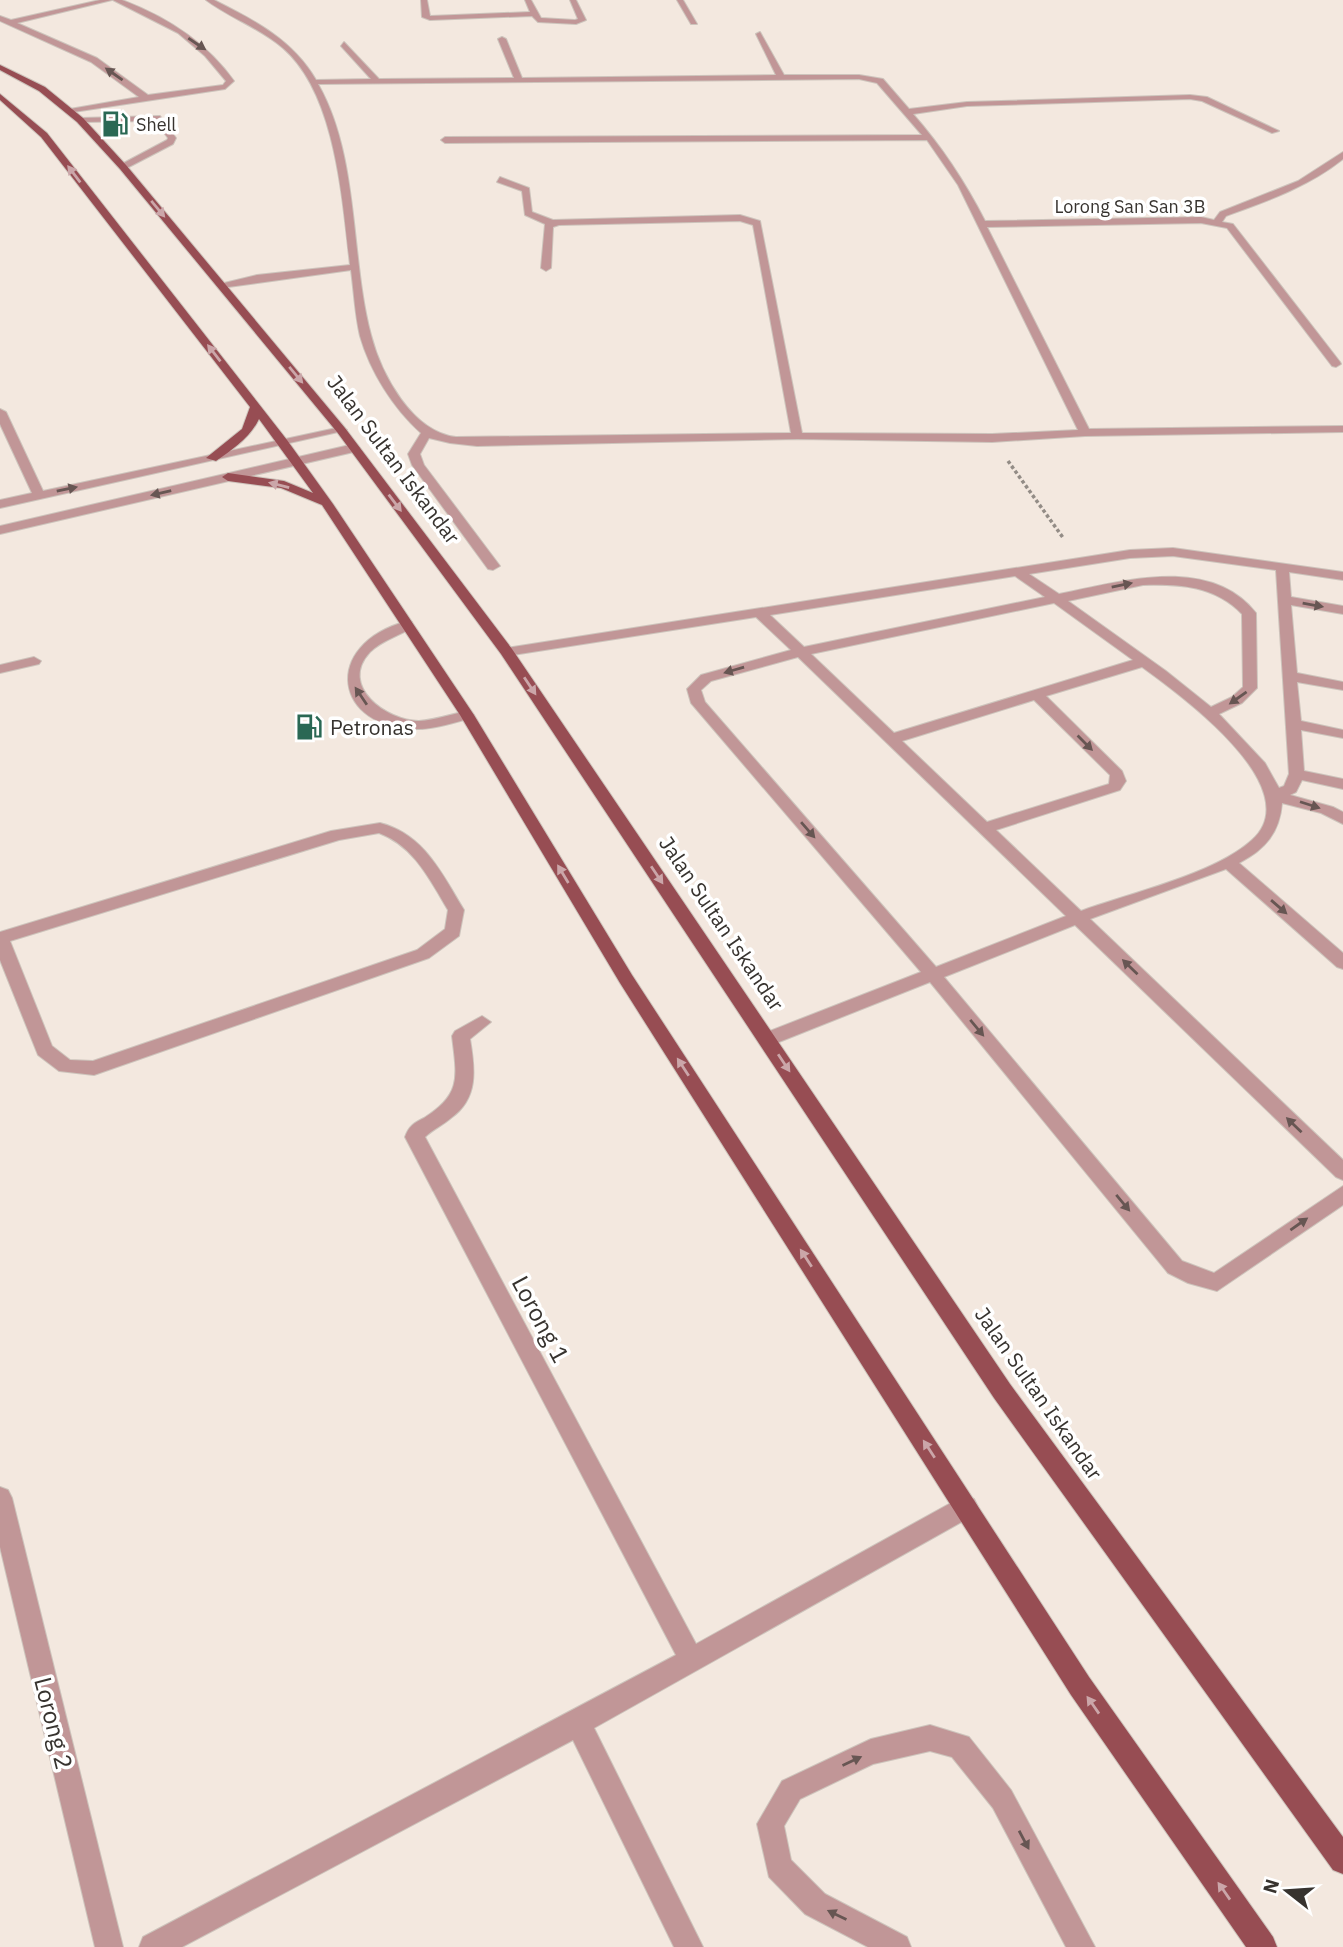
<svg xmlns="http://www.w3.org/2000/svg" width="1343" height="1947" viewBox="0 0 1343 1947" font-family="'IBM Plex Sans',sans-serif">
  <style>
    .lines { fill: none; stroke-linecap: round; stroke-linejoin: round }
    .minor-casing { stroke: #cdc4bc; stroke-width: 2 }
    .major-casing { stroke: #cdc4bc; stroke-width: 2 }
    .path { stroke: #938c86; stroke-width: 3.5; stroke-dasharray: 3.5 2.5; stroke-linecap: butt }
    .minor { fill: #c19697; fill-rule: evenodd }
    .major { fill: #974d53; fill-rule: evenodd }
    .oneway { fill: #675653 }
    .oneway2 { fill: #cba6a9 }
    .labels { text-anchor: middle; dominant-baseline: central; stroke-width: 7; stroke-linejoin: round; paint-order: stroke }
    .far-poi-label { font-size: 18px; fill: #37332f; stroke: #fff; text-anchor: start }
    .far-street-label { font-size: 18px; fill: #37332f; stroke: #fff }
    .street-label { font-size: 21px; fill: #37332f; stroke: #fff }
    .poi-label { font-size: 21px; fill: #37332f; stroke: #fff; text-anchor: start }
    .near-street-label { font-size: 24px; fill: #37332f; stroke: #fff }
  </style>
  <rect width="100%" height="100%" fill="#f3e8df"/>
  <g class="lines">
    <!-- minor casing -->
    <g class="minor-casing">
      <g id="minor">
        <path d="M 100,0 L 112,0 L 17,23 L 97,58 L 148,95 L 223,85 L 226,81 L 205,56 L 178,33 L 113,0 L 122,0 C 167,17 206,42 234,81 L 225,89 L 67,113 L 70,109 L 139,97 L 91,62 L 0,21 L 0,16 L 11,20 Z"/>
        <path d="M 206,0 L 214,0 C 254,20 293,40 316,80 L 371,79 L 341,46 L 344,42 L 379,79 L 514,78 L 498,39 L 502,37 L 506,39 L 522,78 L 776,75 L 756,34 L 760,32 L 784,75 L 859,75 L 883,79 L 909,109 L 967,102 L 1190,95 L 1207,97 L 1279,131 L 1272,133 L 1202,101 L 1190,99 L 967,106 L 913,114 C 942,147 965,182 985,221 L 1201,217 L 1214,220 L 1220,212 L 1298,181 L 1343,152 L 1343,159 C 1308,187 1267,201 1226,216 L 1222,222 L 1233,224 L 1340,362 L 1341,364 L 1336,367 L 1332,366 L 1227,228 L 1201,223 L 987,227 L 1089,429 L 1343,426 L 1343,432 L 1085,436 L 992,442 L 797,439 L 477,446 L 450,443 L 429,438 L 420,454 L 424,465 L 500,566 L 493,570 L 488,569 L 412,465 L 408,454 L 421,433 C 393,408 370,371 360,336 C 355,315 354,292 351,270 L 221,288 L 216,285 L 257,275 L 350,265 C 342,198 336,94 283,48 C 260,28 230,18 206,0 ZM 859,79 L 877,83 L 922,135 L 445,137 L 441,140 L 445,143 L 927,140 L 958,185 L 1078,430 L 992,434 L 802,433 L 760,221 L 740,215 L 553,220 L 532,212 L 529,188 L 500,177 L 497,182 L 522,191 L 525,215 L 545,224 L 541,268 L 546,271 L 551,268 L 553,227 L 559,225 L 740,221 L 753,225 L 791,433 L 456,437 C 412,432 381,374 371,335 C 350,257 360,158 318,84 Z"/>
        <path d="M 421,0 L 427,0 L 430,16 L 530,12 L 525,0 L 531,0 L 541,18 L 575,20 L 578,19 L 570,0 L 576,0 L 586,20 L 576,24 L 538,22 L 532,16 L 430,20 L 422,17 Z"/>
        <path d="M 677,0 L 683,0 L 697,24 L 691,24 Z"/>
        <path d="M 160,116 L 176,138 L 173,144 L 123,170 L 120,165 L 167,140 L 168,138 L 155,121 L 80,122 L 76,120 L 80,118 Z"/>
        <path d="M 0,409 L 6,412 L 43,491 L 341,427 L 347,430 L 0,508 L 0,500 L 32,493 L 0,424 Z"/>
        <path d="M 354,444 L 360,448 L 358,451 L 0,534 L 0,526 Z"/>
        <path d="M 1173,548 L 1343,572 L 1343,580 L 1289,572 L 1291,597 L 1343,606 L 1343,614 L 1291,605 L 1297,673 L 1343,682 L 1343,690 L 1297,682 L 1301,721 L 1343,730 L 1343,738 L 1301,730 L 1304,771 L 1343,779 L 1343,789 L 1302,780 L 1296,792 L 1290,795 L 1333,807 L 1343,812 L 1343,824 L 1321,813 L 1282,803 C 1280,832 1265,850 1239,863 L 1343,953 L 1343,969 L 1337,967 L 1226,869 L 1090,919 L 1343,1160 L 1343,1180 L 1336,1177 L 1075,925 L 944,977 L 1182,1261 L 1214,1273 L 1343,1186 L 1343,1205 L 1217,1291 L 1188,1283 L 1168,1273 L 930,982 L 774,1044 L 762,1044 L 759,1039 L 762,1034 L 921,972 L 691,703 L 687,689 L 701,675 L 791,650 L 756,617 L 507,656 L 500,652 L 507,648 L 1130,550 ZM 1173,556 L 1276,570 L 1289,774 L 1284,786 L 1279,788 L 1265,763 L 1219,714 L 1242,703 L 1257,688 L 1256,613 C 1209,554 1120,582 1059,594 L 1029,574 L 1130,558 ZM 1015,576 L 1045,597 L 804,647 L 770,615 ZM 1143,585 C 1180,584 1215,586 1242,614 L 1243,687 L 1232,697 L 1211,707 L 1166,671 L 1068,601 ZM 1054,603 L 1133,660 L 894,733 L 811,654 ZM 798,657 L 1066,916 L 936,967 L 705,702 L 701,690 L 711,681 ZM 1142,667 C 1178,693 1310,788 1252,840 C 1215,874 1130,893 1081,911 L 996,830 L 1120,790 L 1126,781 L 1122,771 L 1046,696 ZM 1034,700 L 1110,775 L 1109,784 L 987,822 L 902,741 Z"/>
        <path d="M 407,621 L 412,622 L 412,628 C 398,636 381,641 370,652 C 338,686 387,721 419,721 C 435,720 452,714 467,711 L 474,715 L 472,718 C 455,722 436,729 419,729 C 334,730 320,645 407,621 Z"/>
        <path d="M 34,657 L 41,661 L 39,664 L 0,673 L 0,665 Z"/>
        <path d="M 380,823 C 424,834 442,874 464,910 L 459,936 L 429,958 L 94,1075 L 59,1071 L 38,1055 L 0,960 L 0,932 L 331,831 ZM 379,833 C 414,846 430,880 448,910 L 445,929 L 417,950 L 93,1061 L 70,1060 L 52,1046 L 10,941 L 339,840 Z"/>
        <path d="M 482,1016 L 491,1022 L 470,1039 C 475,1069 479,1098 451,1118 C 443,1125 432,1130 425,1137 L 696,1644 L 958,1499 L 966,1496 L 974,1499 L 978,1507 L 974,1515 L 594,1728 L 703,1947 L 674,1947 L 573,1740 L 182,1947 L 139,1947 L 143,1937 L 676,1655 L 405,1137 C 409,1126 414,1123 424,1118 C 462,1094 457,1077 452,1036 L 455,1031 Z"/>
        <path d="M 0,1487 L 8,1490 L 12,1498 L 123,1947 L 95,1947 L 0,1547 Z"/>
        <path d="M 930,1725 L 969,1737 L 1011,1790 L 1095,1947 L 1066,1947 L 993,1808 L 952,1757 L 930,1751 L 873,1764 L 800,1799 L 784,1826 L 791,1860 L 825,1894 L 907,1937 L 911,1947 L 868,1947 L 805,1914 L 769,1877 L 757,1824 L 782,1781 L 871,1739 Z"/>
      </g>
    </g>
    <!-- major casing -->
    <g class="major-casing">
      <g id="major">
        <path d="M 0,65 L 45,87 L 83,118 L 126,165 L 345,428 L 512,649 L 1010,1384 L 1343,1837 L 1343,1874 L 1333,1870 L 994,1398 L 501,654 L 337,432 L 120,169 L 77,122 L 39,91 L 0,70 Z"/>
        <path d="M 0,94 L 47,133 L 287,440 L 333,504 L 474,715 L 632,975 L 1089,1677 L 1273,1937 L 1277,1947 L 1246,1947 L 1071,1695 L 620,983 L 460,715 L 322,505 L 281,488 L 228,481 L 222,477 L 228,473 L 284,481 L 313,493 L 259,419 C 250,438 233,449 216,461 L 206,458 L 242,429 L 250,407 L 41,137 L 0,100 Z"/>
      </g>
    </g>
    <!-- path -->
    <path class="path" d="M 1008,461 L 1064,539"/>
    <!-- minor -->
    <use href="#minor" class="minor"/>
    <!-- major -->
    <use href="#major" class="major"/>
  </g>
  <!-- one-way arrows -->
  <defs><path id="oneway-solid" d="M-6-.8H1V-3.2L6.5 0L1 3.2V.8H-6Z" transform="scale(1.75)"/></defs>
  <g class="oneway">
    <use href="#oneway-solid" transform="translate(197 44) rotate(34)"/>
    <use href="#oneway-solid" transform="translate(114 74) rotate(-145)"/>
    <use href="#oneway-solid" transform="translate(67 489) rotate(-12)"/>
    <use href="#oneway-solid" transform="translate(161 493) rotate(167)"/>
    <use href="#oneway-solid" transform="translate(1122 585) rotate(-11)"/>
    <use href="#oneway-solid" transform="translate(1313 605) rotate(10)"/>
    <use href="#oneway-solid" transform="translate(734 670) rotate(164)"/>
    <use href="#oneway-solid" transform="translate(361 696) rotate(-124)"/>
    <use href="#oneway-solid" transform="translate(1238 698) rotate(145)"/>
    <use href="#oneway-solid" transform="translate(1085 743) rotate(45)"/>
    <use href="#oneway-solid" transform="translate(1310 805) rotate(18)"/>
    <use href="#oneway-solid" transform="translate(808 830) rotate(49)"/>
    <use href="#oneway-solid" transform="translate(1279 907) rotate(41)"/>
    <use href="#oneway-solid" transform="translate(1130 967) rotate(-136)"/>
    <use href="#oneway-solid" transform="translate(977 1028) rotate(50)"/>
    <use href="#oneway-solid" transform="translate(1294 1125) rotate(-136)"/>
    <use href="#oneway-solid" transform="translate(1123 1203) rotate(50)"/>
    <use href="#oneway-solid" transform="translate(1299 1224) rotate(-35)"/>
    <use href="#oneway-solid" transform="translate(852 1761) rotate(-25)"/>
    <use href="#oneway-solid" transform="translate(1024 1840) rotate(62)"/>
    <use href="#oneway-solid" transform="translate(837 1915) rotate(-154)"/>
  </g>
  <g class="oneway2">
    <use href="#oneway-solid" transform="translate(74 174) rotate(-127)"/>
    <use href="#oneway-solid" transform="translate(158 209) rotate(50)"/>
    <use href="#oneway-solid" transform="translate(214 353) rotate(-128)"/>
    <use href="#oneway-solid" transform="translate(296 375) rotate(50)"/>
    <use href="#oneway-solid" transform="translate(279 485) rotate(-166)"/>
    <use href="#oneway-solid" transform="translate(395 503) rotate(53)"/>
    <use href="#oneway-solid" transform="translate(530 686) rotate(56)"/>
    <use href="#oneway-solid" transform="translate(563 874) rotate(-121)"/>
    <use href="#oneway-solid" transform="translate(657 875) rotate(56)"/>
    <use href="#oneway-solid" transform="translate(784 1063) rotate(56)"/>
    <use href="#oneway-solid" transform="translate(683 1067) rotate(-123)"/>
    <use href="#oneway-solid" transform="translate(806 1258) rotate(-123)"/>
    <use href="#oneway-solid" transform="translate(929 1449) rotate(-123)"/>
    <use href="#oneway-solid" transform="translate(1093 1705) rotate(-125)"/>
    <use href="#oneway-solid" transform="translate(1224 1891) rotate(-125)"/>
  </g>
  <!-- icons -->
  <defs>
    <g id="fuel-bare" transform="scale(2.1)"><path d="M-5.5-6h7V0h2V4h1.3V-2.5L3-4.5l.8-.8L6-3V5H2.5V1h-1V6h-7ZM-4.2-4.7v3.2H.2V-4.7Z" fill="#2a6854" stroke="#fff" stroke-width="2.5" paint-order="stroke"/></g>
  </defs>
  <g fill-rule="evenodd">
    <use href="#fuel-bare" x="115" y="124"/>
    <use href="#fuel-bare" x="309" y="727"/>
  </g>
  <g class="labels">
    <!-- far-poi labels -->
    <g class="far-poi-label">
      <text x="136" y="124">Shell</text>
    </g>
    <!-- far-street labels -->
    <g class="far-street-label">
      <text x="1130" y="206">Lorong San San 3B</text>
    </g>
    <!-- street labels -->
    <g class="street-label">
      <text transform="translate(394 459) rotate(53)">Jalan Sultan Iskandar</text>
      <text transform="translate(722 923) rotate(56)">Jalan Sultan Iskandar</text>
      <text transform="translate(1039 1393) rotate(55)">Jalan Sultan Iskandar</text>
    </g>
    <!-- poi labels -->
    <g class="poi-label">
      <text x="330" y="727">Petronas</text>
    </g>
    <!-- near-street labels -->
    <g class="near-street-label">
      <text transform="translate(541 1319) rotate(62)">Lorong 1</text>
      <text transform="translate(54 1723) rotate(76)">Lorong 2</text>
    </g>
  </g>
  <!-- north arrow -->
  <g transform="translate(1287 1891) rotate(287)" stroke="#ffffff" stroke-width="5" paint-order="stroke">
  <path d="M0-5L12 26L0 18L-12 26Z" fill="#37332f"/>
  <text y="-10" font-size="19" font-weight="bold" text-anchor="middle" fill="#37332f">N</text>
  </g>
</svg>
